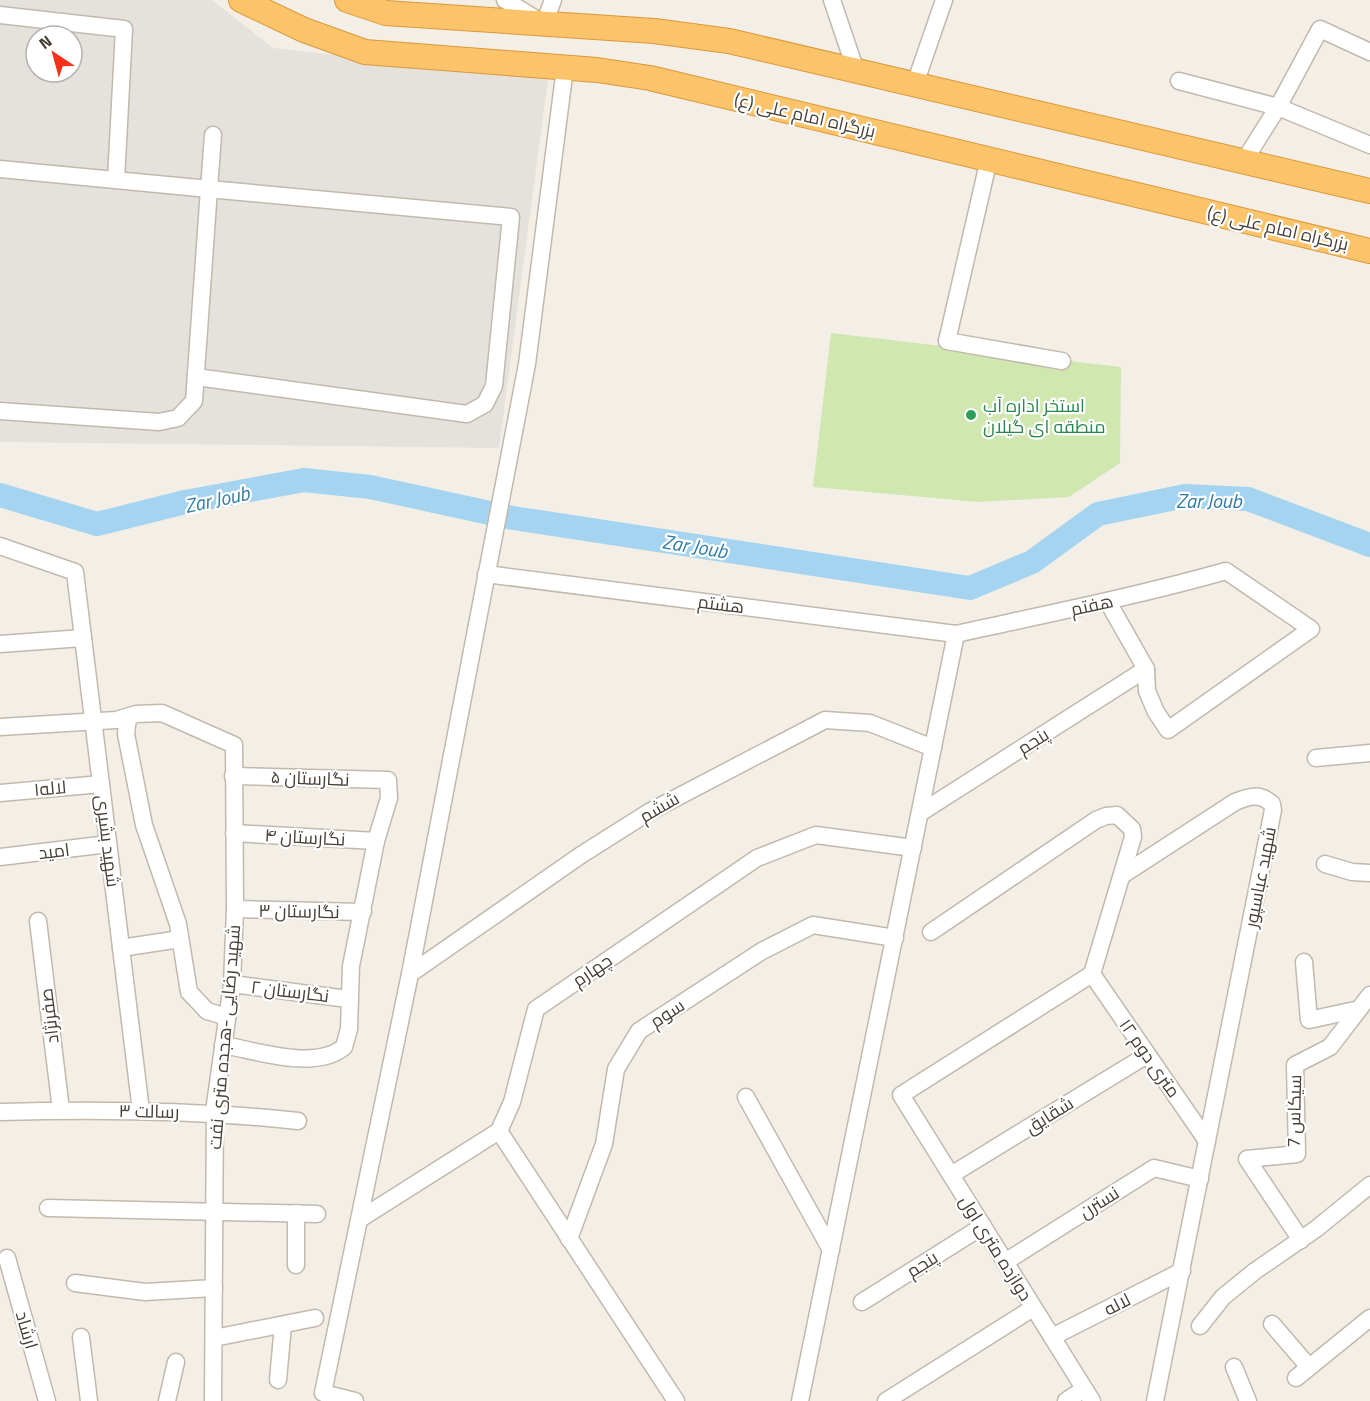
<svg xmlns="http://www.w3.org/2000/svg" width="1370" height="1401" viewBox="0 0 1370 1401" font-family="'Titillium Web',Cairo,sans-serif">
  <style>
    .industrial { fill: #e5e1dc; fill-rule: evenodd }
    .green { fill: #d1e7b0 }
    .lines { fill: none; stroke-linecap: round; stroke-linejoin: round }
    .river { stroke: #a4d4ef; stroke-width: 24 }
    .minor-casing { stroke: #c2b9ad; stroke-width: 19 }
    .highway-casing { stroke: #db9739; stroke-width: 26 }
    .minor { stroke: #fff; stroke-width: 16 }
    .highway { stroke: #fbc46a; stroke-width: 24 }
    .leisure-dot { fill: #2e9e5b; stroke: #fff; stroke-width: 2 }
    .labels { text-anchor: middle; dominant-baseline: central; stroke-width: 4.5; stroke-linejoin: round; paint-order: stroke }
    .street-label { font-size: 18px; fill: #463f36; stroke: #fff }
    .leisure-label { font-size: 18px; fill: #27864d; stroke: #fff; text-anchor: start }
    .water-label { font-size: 20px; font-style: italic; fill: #2f7ba8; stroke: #fff }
  </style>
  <rect width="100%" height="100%" fill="#f3efe7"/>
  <!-- industrial -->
  <path class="industrial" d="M 0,0 L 212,0 L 273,48 L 548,79 L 499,448 L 0,442 ZM 36,36 L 72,36 L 72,72 L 36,72 Z"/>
  <!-- green -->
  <path class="green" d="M 831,333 L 1121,367 L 1120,463 L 1069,497 L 978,502 L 813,487 Z"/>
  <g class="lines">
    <!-- river -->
    <path class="river" d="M 0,495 L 97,524 L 185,502 L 304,480 L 370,487 L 513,518 L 970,588 L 1032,562 L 1098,514 L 1185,496 L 1248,499 L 1370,545"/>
    <!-- minor casing -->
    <g class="minor-casing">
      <g id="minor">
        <path d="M 505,0 L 544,24 L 553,0"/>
        <path d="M 832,0 L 856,71"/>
        <path d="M 0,15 L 124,29 L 116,180"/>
        <path d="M 1179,81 L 1278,107 L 1370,145"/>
        <path d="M 915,84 L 944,0"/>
        <path d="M 989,159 L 947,341 L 1062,361"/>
        <path d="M 1244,161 L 1278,107 L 1320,29 L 1370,52"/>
        <path d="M 0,169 L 209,189 L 213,135"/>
        <path d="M 0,411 L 159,422 L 178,418 L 194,401 L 209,189 L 511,217 L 494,386 L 485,404 L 467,414 L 196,377"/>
        <path d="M 0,546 L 75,572 L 141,1111"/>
        <path d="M 486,574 L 956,634 C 1047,614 1137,596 1226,571 L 1311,629 L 1168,730 L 1156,712 L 1147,691 L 1146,669 L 1108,602"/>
        <path d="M 0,644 L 83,638"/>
        <path d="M 128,718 L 126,734 L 144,825 L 178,924 L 189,992 L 207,1011 L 227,1017"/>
        <path d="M 0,727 L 116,720 L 136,714 L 162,713 L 234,745 L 235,909 L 232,984 L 215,1104 L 213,1401"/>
        <path d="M 1316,758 L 1370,753"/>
        <path d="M 0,793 L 101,784"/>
        <path d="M 920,813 L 1146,669"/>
        <path d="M 234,833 L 376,841"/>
        <path d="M 0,857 L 108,844"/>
        <path d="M 1325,864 L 1352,872 L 1370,873"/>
        <path d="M 1124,874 L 1235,802 C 1249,796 1260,793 1272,804 L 1273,810 L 1155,1401"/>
        <path d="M 235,909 L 363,912"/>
        <path d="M 38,921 L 61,1110"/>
        <path d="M 931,932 L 1096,820 L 1106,816 L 1117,815 L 1132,829 L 1133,837 L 1092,974 L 901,1095 L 1092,1401"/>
        <path d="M 121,948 L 180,939"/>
        <path d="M 1304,962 L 1309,1020 L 1355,1010"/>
        <path d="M 410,974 L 581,855 L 649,812 L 825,720 L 870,723 L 933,748"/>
        <path d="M 1092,974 L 1207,1141"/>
        <path d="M 232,984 L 348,999"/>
        <path d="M 223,1045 C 258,1051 315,1071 344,1047 L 349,1029 L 351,966 L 376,841 L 389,798 L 388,780 L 233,776"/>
        <path d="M 746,1097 L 831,1250"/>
        <path d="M 0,1112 C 100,1109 198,1110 298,1121"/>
        <path d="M 499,1131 L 676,1401"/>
        <path d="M 951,1175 L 1147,1055"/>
        <path d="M 48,1208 L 317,1214"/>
        <path d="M 296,1213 L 296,1265"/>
        <path d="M 360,1219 L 499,1131 L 512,1102 L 536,1009 L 757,858 L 816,835 L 913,848"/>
        <path d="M 569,1239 L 604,1144 L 616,1069 L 639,1031 L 762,951 L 813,925 L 895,938"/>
        <path d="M 1301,1240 L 1247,1159 L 1297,1154 L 1295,1065 L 1330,1047 L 1370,995"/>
        <path d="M 7,1258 L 47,1401"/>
        <path d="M 1005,1262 L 1154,1168 L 1200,1179"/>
        <path d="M 75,1283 L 145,1292 L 214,1288"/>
        <path d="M 862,1302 L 983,1226"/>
        <path d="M 1272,1324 L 1309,1367"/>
        <path d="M 1200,1326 L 1223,1297 L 1255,1271 L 1316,1229 L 1370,1185"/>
        <path d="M 81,1337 L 89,1401"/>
        <path d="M 1052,1337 L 1182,1271"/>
        <path d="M 214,1338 L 315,1318"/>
        <path d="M 1234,1367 L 1248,1401"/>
        <path d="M 1296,1378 L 1370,1318"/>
        <path d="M 278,1380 L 283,1325"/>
        <path d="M 167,1401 L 176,1362"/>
        <path d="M 355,1401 L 323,1393 L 410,974 L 527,364 L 565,68"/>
        <path d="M 800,1401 L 956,634"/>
        <path d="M 886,1401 L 1033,1308"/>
        <path d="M 1066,1401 L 1084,1389"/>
      </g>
    </g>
    <!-- highway casing -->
    <g class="highway-casing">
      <g id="highway">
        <path d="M 241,0 L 304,30 L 365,52 L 597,70 L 650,78 L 1370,251"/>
        <path d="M 347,0 L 386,13 L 654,31 L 729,41 L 1370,191"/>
      </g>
    </g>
    <!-- minor -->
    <use href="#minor" class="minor"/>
    <!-- highway -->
    <use href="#highway" class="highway"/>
  </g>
  <!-- markers -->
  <circle class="leisure-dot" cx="971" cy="415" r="6"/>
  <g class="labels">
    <!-- street labels -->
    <g class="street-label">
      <text transform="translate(805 115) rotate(13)">بزرگراه امام علی (ع)</text>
      <text transform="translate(1278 228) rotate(13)">بزرگراه امام علی (ع)</text>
      <text transform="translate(721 604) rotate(7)">هشتم</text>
      <text transform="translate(1092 605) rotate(-12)">هفتم</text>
      <text transform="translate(1033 741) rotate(-32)">پنجم</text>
      <text transform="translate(310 778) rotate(2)">نگارستان ۵</text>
      <text transform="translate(50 788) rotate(-5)">لاله۱</text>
      <text transform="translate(659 807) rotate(-30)">ششم</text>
      <text transform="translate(305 837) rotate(3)">نگارستان ۴</text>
      <text transform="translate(108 841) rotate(83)">شهید بشیری</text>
      <text transform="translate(54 851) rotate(-7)">امید</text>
      <text transform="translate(1260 877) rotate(-79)">شهید عباسپور</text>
      <text transform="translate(299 911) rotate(1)">نگارستان ۳</text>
      <text transform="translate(592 970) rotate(-34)">چهارم</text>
      <text transform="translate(290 991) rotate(7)">نگارستان ۲</text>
      <text transform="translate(667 1013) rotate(-33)">سوم</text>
      <text transform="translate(49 1016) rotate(-97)">صفرنژاد</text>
      <text transform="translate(224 1037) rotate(-85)">شهید رضایی -هجده متری نفت</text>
      <text transform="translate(1150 1058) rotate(55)">۱۲ متری دوم</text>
      <text transform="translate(149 1111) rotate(1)">رسالت ۳</text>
      <text transform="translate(1294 1111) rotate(-89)">سیکاس 7</text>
      <text transform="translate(1049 1115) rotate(-32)">شقایق</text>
      <text transform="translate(1099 1202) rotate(-32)">نسترن</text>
      <text transform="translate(996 1248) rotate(58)">دوازده متری اول</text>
      <text transform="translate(922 1264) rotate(-32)">پنجم</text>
      <text transform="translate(1117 1304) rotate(-27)">لاله</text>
      <text transform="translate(27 1330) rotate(74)">ارشاد</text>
    </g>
    <!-- leisure labels -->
    <g class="leisure-label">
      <text x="983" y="405">استخر اداره آب<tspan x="983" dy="21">منطقه ای گیلان</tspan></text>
    </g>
    <!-- water labels -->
    <g class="water-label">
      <text transform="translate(217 499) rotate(-12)">Zar Joub</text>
      <text x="1209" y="500">Zar Joub</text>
      <text transform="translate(695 546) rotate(9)">Zar Joub</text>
    </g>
  </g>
  <!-- north arrow -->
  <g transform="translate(54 54) rotate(324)"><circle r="28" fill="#ffffff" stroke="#b5b2af" stroke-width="1.5"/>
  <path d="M0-4.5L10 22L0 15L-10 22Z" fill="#f6311b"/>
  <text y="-9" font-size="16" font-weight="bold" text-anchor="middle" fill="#463f36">N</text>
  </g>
</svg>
